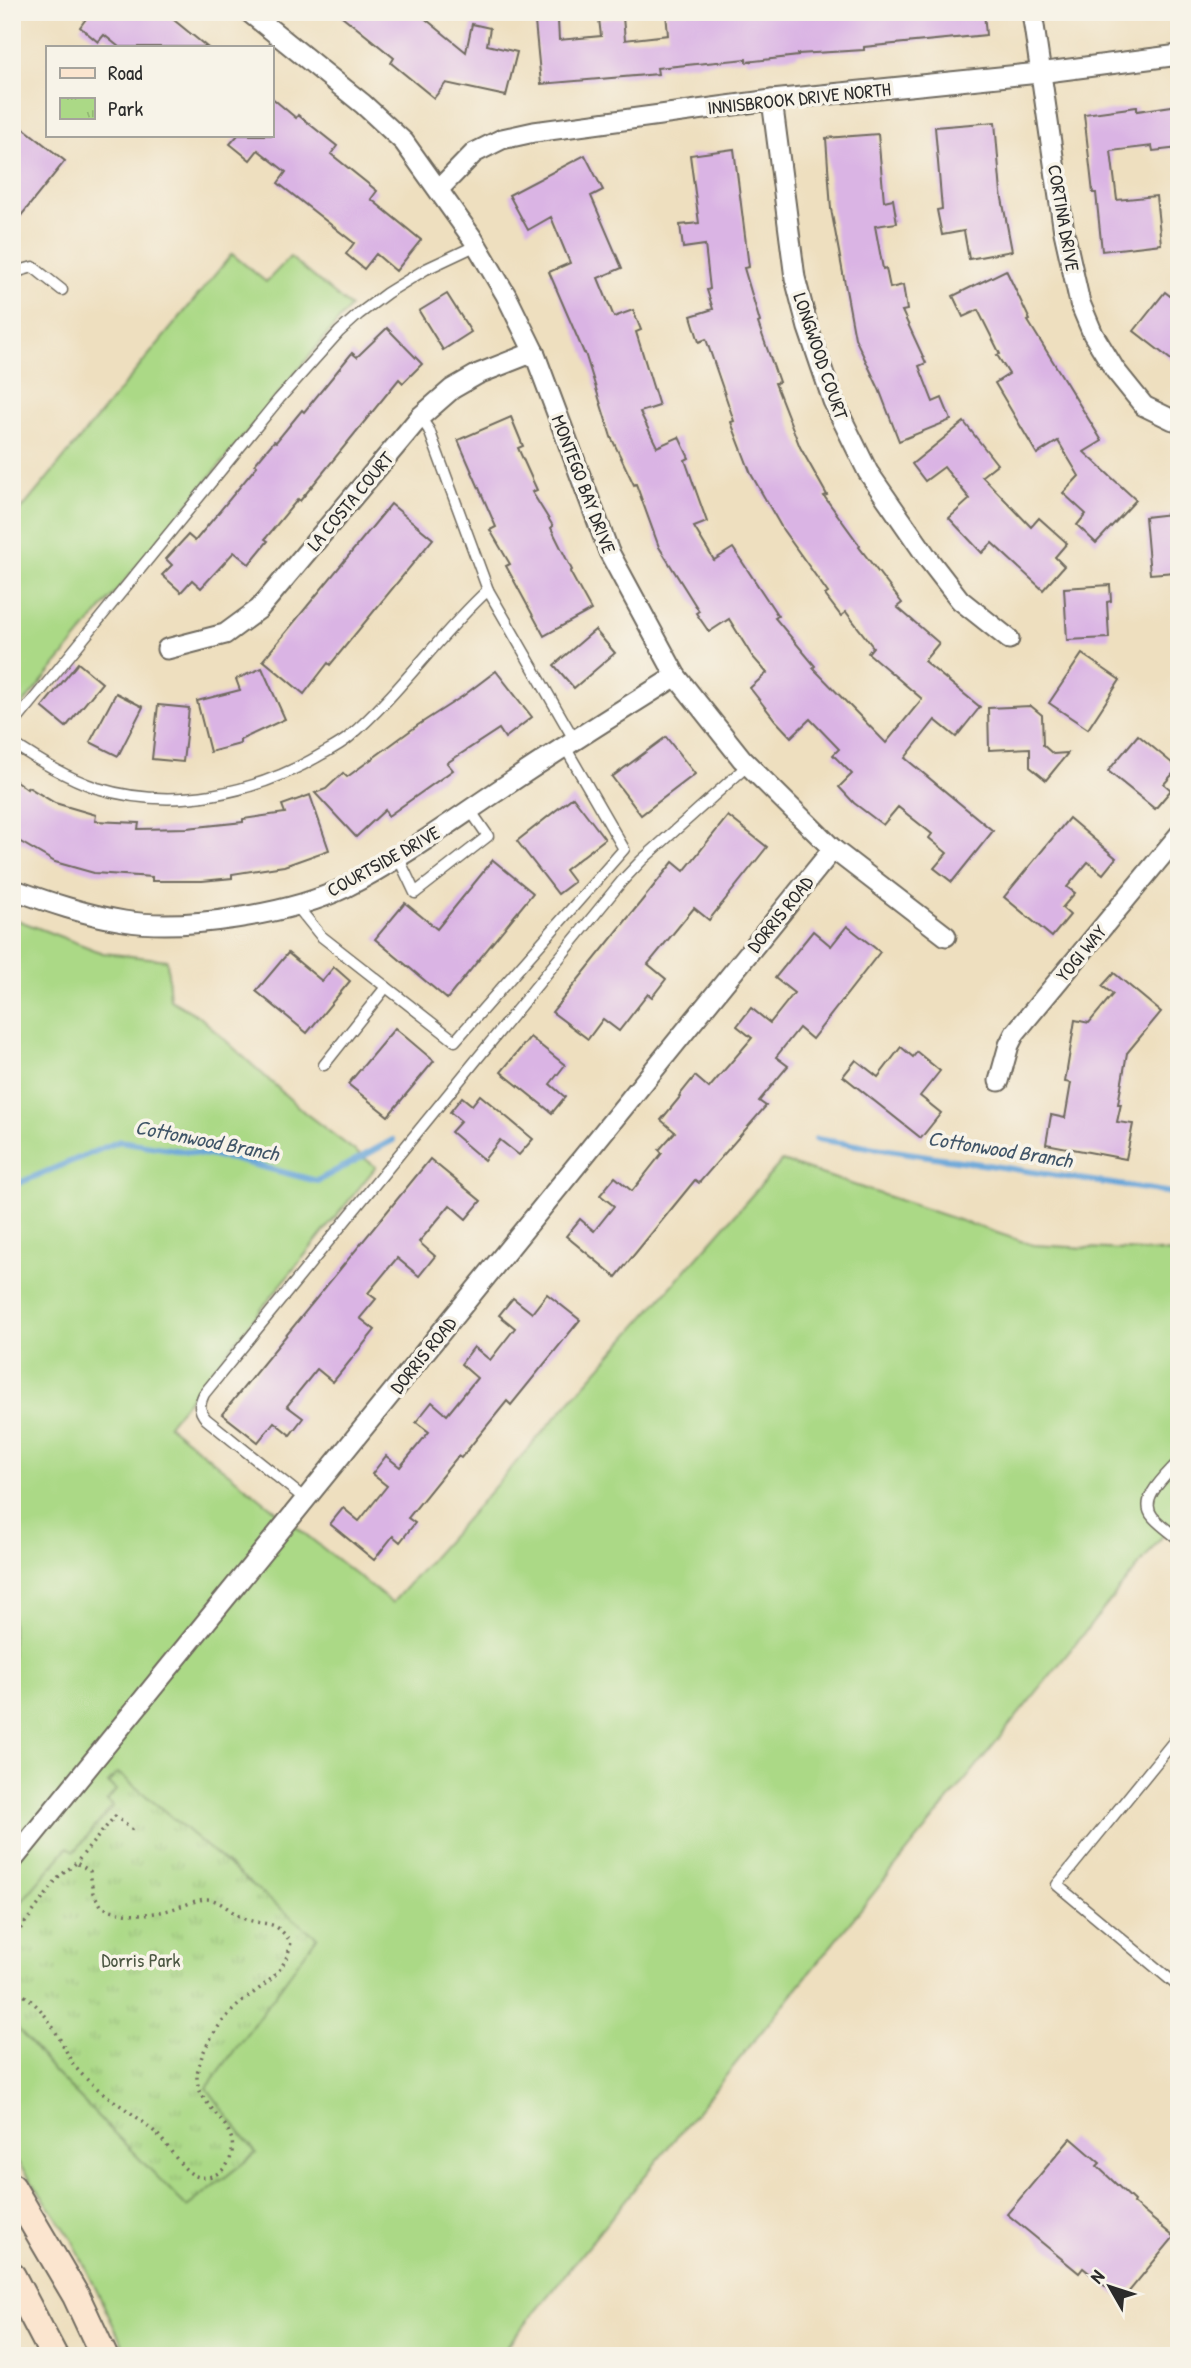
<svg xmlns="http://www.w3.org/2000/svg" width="1191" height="2368" viewBox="0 0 1191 2368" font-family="'Patrick Hand',sans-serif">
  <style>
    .green { fill: #abd986; stroke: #6b8258; stroke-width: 2 }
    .park { fill: url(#park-tufts); stroke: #6b8258; stroke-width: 2 }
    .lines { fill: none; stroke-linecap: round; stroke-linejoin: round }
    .stream { stroke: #66a4d8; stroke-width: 6 }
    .building { fill: #dab4e4 }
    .service-casing { stroke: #6f6a5f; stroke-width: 13 }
    .minor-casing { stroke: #6f6a5f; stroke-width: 23 }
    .secondary-casing { stroke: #6f6a5f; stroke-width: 30 }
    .path { stroke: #6f6a5f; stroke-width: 3.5; stroke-dasharray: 2 5; stroke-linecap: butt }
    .service { stroke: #fff; stroke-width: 10 }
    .minor { stroke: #fff; stroke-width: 19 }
    .secondary { stroke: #fbe5cf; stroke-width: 26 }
    .labels { text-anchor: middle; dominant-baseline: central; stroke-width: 7; stroke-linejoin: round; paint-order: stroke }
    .street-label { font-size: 19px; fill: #2b2b2b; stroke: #f7f3e8 }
    .park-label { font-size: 19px; fill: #4b5642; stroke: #f7f3e8 }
    .water-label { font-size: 21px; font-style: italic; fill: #405568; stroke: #f7f3e8 }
  </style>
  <defs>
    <pattern id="park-tufts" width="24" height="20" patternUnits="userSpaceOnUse" patternTransform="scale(1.75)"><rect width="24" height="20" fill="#abd986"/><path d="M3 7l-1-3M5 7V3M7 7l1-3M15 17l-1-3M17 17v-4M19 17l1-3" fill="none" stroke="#93ba74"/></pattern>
  </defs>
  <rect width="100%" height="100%" fill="#f7f3e8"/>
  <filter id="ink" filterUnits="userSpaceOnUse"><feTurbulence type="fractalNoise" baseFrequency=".0143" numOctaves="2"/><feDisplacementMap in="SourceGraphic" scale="14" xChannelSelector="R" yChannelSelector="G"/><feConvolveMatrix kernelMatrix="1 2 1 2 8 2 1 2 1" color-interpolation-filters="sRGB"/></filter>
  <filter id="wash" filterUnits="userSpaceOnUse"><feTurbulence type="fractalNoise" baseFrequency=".00686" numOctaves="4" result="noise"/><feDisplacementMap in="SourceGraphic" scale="28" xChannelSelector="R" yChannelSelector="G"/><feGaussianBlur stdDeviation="1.57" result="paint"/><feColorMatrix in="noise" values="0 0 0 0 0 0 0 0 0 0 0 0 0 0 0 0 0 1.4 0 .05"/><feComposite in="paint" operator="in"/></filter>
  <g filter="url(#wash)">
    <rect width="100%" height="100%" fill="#eedfbf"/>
    <!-- green -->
    <g class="green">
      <path d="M 232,254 L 266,282 L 290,257 L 350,307 L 12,718 L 12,521 Z"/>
      <path d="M 12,918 L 103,953 L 167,960 L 170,1000 L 199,1016 L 305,1113 L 376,1167 L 168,1425 L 392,1603 L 782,1161 L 1033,1245 L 1179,1253 L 1179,1516 L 499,2356 L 128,2356 L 72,2239 L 12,2154 Z"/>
    </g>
    <!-- park -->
    <path class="park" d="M 118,1773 C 185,1826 248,1885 317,1937 L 207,2088 L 256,2153 L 187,2207 L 55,2073 L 12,2022 L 12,1913 L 68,1847 L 75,1851 L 113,1806 L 107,1801 L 116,1790 L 108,1783 Z"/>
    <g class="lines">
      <!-- stream -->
      <g class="stream">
        <path d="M 816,1139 L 1179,1194"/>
        <path d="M 12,1186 L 120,1141 L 232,1159 L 317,1181 L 393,1140"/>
      </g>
    </g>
    <g id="blocks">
      <!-- building -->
      <g class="building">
        <path d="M 91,12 L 164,12 L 207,47 L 119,47 L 104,35 L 98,42 L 80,27 Z"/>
        <path d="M 337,12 L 417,12 L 466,52 L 472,24 L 490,28 L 487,45 L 517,52 L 506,96 L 446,83 L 434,98 L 391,63 L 394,58 Z"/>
        <path d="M 678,12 L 984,12 L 986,35 L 864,47 L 864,50 L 798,54 L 798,56 L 746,62 L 746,59 L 657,68 L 658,74 L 541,84 L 535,22 L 558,20 L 559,40 L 601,36 L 599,19 L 623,17 L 625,40 L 668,35 L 666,13 Z"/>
        <path d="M 271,97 L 296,118 L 298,115 L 337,146 L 331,154 L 377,191 L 371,199 L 421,240 L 396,271 L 376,254 L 364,269 L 346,254 L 354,243 L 278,183 L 286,172 L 258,150 L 250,160 L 230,144 L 238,135 L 271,135 Z"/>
        <path d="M 1179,105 L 1179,148 L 1153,151 L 1152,146 L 1111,151 L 1117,200 L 1156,196 L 1161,244 L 1102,251 L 1096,193 L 1093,193 L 1084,114 L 1137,107 L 1137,111 Z"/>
        <path d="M 12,119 L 65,161 L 12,227 Z"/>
        <path d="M 995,122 L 1001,193 L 1012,251 L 969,259 L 964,231 L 942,235 L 937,210 L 942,209 L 935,127 Z"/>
        <path d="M 878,134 L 884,201 L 893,199 L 897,223 L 875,226 L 883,269 L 886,268 L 890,288 L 903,285 L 907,310 L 902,311 L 926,363 L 919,366 L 933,402 L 942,398 L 951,420 L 899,441 L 879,389 L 855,338 L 831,209 L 826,138 Z"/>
        <path d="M 734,149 L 749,267 L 744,268 L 760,322 L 758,323 L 779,382 L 775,383 L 800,447 L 827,495 L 824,496 L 860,546 L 859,547 L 902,603 L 897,607 L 939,643 L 924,661 L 980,707 L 956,737 L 935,720 L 905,758 L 993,831 L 952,882 L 934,868 L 947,853 L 929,838 L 932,834 L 898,807 L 883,825 L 854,803 L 839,787 L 852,774 L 833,755 L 839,749 L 810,719 L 791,737 L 775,720 L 750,688 L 767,673 L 752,656 L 729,619 L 709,632 L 696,613 L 699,611 L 659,547 L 636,484 L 634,485 L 611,437 L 585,353 L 584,353 L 549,272 L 570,263 L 551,217 L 528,230 L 509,195 L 585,155 L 603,190 L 591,196 L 622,268 L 598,278 L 614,317 L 633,310 L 641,330 L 636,332 L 659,406 L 640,412 L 657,447 L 679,437 L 689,458 L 685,460 L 707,522 L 694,527 L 714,560 L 733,548 L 778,616 L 775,618 L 815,666 L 813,668 L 886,743 L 922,699 L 868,653 L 873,647 L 846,612 L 841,616 L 825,595 L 828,593 L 783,530 L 751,474 L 731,422 L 734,421 L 706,339 L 699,342 L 691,316 L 713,309 L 707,290 L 710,289 L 705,245 L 683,248 L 680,225 L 699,223 L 690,155 Z"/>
        <path d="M 1006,270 L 1030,320 L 1028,321 L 1102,441 L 1084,452 L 1136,500 L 1096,543 L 1077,525 L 1086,514 L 1063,493 L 1079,476 L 1058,441 L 1037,454 L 995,383 L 1009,374 L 997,355 L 1000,354 L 978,310 L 963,317 L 953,296 Z"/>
        <path d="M 1165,292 L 1179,303 L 1179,366 L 1134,331 Z"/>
        <path d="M 447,294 L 471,332 L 443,350 L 419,311 Z"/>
        <path d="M 387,328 L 422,364 L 403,383 L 399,379 L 300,501 L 298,499 L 265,539 L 268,541 L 249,564 L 234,552 L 201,588 L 192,580 L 181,592 L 162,575 L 172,565 L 166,559 L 188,535 L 195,541 L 257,466 L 255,464 L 274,441 L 276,442 L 302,410 L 304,412 L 352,353 L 357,357 Z"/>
        <path d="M 511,417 L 523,446 L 518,448 L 537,490 L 532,492 L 553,526 L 551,528 L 572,570 L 570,572 L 591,610 L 544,636 L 506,566 L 510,564 L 490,530 L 496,527 L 458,440 Z"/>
        <path d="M 964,422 L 997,464 L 982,476 L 1031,527 L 1039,518 L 1067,543 L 1055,557 L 1064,566 L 1043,590 L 992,543 L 982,553 L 949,518 L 970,499 L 944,467 L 925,481 L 912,464 Z"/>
        <path d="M 391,504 L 433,539 L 330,665 L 328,663 L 304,694 L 263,660 Z"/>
        <path d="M 1179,513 L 1179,557 L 1174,557 L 1175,572 L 1150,574 L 1145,517 Z"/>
        <path d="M 1110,585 L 1111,601 L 1107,602 L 1109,638 L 1067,640 L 1064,588 Z"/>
        <path d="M 595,630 L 615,653 L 574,688 L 554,665 Z"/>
        <path d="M 1082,654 L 1120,680 L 1088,729 L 1049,703 Z"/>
        <path d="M 78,663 L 102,683 L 66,727 L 42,707 Z"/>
        <path d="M 262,668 L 285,719 L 240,740 L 240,744 L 210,752 L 197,701 L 240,690 L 236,679 Z"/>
        <path d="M 496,671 L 532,717 L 505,738 L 499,729 L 447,763 L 453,770 L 388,816 L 385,810 L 356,837 L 315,793 L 326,789 L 343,773 L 347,777 L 418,725 L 463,696 Z"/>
        <path d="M 116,693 L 143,707 L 118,756 L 90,742 Z"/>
        <path d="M 158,705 L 189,708 L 183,762 L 152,759 Z"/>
        <path d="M 1031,706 L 1042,715 L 1043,745 L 1053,754 L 1068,753 L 1046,780 L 1030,767 L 1030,748 L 989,750 L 988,708 Z"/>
        <path d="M 1138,735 L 1178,768 L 1164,784 L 1171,790 L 1155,809 L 1108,771 Z"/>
        <path d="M 666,737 L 695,774 L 641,815 L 612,777 Z"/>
        <path d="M 12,778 L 27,789 L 28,787 L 55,803 L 96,815 L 95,821 L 139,823 L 138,829 L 187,828 L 243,822 L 243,819 L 285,813 L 282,805 L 310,795 L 329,850 L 284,866 L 232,874 L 232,878 L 202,881 L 152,881 L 152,877 L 94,873 L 55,862 L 12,837 Z"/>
        <path d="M 573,797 L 605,839 L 565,870 L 574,882 L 558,894 L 517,841 Z"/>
        <path d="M 728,816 L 767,847 L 709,920 L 694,908 L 648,964 L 666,979 L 652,997 L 648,994 L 619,1031 L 603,1019 L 588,1039 L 552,1012 L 673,862 L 684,871 Z"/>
        <path d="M 1069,818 L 1116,858 L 1103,874 L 1088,862 L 1067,887 L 1075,893 L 1062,908 L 1070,915 L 1052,937 L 1004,897 Z"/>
        <path d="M 493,860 L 533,893 L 447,999 L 375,939 L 405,903 L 437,929 Z"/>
        <path d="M 847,926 L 880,952 L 812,1039 L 799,1028 L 776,1057 L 788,1066 L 759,1101 L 766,1106 L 699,1183 L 695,1180 L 616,1277 L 566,1236 L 580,1219 L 594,1231 L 614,1206 L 600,1195 L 615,1177 L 632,1191 L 662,1153 L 659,1150 L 675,1132 L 661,1120 L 680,1097 L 679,1096 L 695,1076 L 709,1088 L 752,1038 L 737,1026 L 751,1008 L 770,1023 L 794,993 L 775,978 L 813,931 L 831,946 Z"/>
        <path d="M 288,953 L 322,981 L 334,967 L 350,981 L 307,1033 L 256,991 Z"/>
        <path d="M 1114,973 L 1161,1012 L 1127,1053 L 1118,1104 L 1121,1104 L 1117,1122 L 1133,1124 L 1126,1159 L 1046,1144 L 1051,1115 L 1065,1118 L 1071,1083 L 1065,1082 L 1075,1020 L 1089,1023 L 1113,994 L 1102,986 Z"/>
        <path d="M 395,1028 L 434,1061 L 388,1116 L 348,1084 Z"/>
        <path d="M 530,1037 L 565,1065 L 550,1084 L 565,1097 L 552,1113 L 501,1072 Z"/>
        <path d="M 901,1047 L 913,1057 L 917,1052 L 940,1071 L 920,1096 L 941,1113 L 921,1138 L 843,1076 L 856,1060 L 878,1077 Z"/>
        <path d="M 480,1095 L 533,1139 L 519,1155 L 500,1140 L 484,1160 L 451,1132 L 461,1121 L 450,1112 L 462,1097 L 472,1105 Z"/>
        <path d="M 430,1159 L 481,1201 L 466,1219 L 450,1205 L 419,1242 L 435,1256 L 419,1276 L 397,1258 L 368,1293 L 376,1299 L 360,1318 L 375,1330 L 333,1382 L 317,1369 L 287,1406 L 303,1418 L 290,1435 L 274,1422 L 258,1442 L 222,1414 Z"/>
        <path d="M 547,1294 L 580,1320 L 511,1405 L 507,1401 L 461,1458 L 458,1456 L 408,1518 L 415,1523 L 400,1542 L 393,1536 L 374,1560 L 330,1524 L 343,1508 L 359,1521 L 387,1486 L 372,1474 L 386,1456 L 400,1467 L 429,1432 L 416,1422 L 432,1402 L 447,1415 L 477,1378 L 461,1364 L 474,1347 L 490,1360 L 515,1328 L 499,1315 L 513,1298 L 532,1313 Z"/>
        <path d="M 1071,2138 L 1100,2163 L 1097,2166 L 1134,2201 L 1133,2203 L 1174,2237 L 1122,2300 L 1083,2268 L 1079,2273 L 1007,2214 Z"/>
      </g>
    </g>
  </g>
  <g filter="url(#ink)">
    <use href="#blocks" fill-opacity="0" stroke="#6f6a5f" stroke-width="2"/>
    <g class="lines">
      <!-- service casing -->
      <g class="service-casing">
        <g id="service">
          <path d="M 12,273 L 33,267 L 62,290"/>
          <path d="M 420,417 L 429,430 L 488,590"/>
          <path d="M 12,726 L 279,399 L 339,332 L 359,314 L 387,293 L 426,269 L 477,245"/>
          <path d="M 12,743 C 38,760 67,778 97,788 C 172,811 256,794 322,754 C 331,749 341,744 349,737 C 400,693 438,636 488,590 L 575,741"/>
          <path d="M 398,857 L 415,893 L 488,836 L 470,810"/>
          <path d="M 296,905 L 321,936 L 455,1041 L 624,849 L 565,747"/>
          <path d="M 324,1065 L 386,987"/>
          <path d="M 1179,1461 C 1168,1474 1137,1499 1153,1517 C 1160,1525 1170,1532 1179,1539"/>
          <path d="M 305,1499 L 206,1419 C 198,1409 199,1405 204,1394 L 622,881 L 642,860 L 748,765"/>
          <path d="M 1179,1735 L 1057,1885 L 1179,1987"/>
        </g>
      </g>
      <!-- minor casing -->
      <g class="minor-casing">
        <g id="minor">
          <path d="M 249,12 L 363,104 L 404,142 L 473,239 L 506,295 L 534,352 L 609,552 L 676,676 L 742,759 L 833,849 L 946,936"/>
          <path d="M 1032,12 L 1064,232 L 1080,303 L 1093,334 L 1115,370 L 1144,406 L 1173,420 L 1179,419"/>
          <path d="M 772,100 L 795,278 L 808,328 L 833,401 L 868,472 L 929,560 L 960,600 L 1009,639"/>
          <path d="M 439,189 L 474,153 L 502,139 L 534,132 L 772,100 L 1039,73 L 1179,55"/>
          <path d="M 167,649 L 225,634 L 259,609 L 420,417 L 452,389 L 478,374 L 534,352"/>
          <path d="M 12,889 C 48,902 86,915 124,921 C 184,931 291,914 346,887 C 401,859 451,822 502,788 C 559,749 618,713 676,676"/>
          <path d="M 999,1081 L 1009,1045 L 1015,1033 L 1179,835"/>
          <path d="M 12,1861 L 833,849"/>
        </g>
      </g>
      <!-- secondary casing -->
      <g class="secondary-casing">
        <g id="secondary">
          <path d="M 12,2187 L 76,2296 L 104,2356"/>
          <path d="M 12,2276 L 54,2356"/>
        </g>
      </g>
      <!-- path -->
      <g class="path">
        <path d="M 12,1940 L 60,1876 L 76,1863 L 115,1816 L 135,1832"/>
        <path d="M 12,1989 C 38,2000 51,2022 64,2047 C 68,2054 71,2063 77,2069 C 100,2096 134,2111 159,2136 C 170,2148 184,2174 199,2177 C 214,2179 227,2170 231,2156 C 241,2123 197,2108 197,2077 C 197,2070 200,2062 202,2056 C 208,2041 219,2024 231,2012 C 255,1987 284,1981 291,1942 C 273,1918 269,1927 245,1919 C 232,1914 222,1900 207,1899 C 198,1899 189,1904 181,1906 C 155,1916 128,1917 102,1907 L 93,1893 L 90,1871 L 76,1863"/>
      </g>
      <!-- service -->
      <use href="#service" class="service"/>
      <!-- minor -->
      <use href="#minor" class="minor"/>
      <!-- secondary -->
      <use href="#secondary" class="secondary"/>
    </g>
  </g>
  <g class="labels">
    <!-- street labels -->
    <g class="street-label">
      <text transform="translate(799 98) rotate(-6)">INNISBROOK DRIVE NORTH</text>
      <text transform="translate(1064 218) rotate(80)">CORTINA DRIVE</text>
      <text transform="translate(821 356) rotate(71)">LONGWOOD COURT</text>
      <text transform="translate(584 484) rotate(69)">MONTEGO BAY DRIVE</text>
      <text transform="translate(350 501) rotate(-50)">LA COSTA COURT</text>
      <text transform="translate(383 861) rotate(-29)">COURTSIDE DRIVE</text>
      <text transform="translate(780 914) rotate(-51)">DORRIS ROAD</text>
      <text transform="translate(1081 953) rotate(-50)">YOGI WAY</text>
      <text transform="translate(423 1355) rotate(-51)">DORRIS ROAD</text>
    </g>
    <!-- park labels -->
    <g class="park-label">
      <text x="141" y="1960">Dorris Park</text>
    </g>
    <!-- water labels -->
    <g class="water-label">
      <text transform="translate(207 1140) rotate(11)">Cottonwood Branch</text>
      <text transform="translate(1000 1149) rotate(9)">Cottonwood Branch</text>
    </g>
  </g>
  <!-- margin -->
  <rect width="1191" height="2368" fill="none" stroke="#f7f3e8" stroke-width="42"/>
  <!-- legend -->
  <rect x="46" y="46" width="228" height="91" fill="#f7f3e8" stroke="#a5a39c" stroke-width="2"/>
  <rect x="60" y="68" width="35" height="10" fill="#fbe5cf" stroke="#a5a39c" stroke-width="2"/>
  <text x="108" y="80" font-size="21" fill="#2b2b2b">Road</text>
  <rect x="60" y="98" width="35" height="21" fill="url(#park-tufts)" stroke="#a5a39c" stroke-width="2"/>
  <text x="108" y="116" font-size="21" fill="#2b2b2b">Park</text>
  <!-- north arrow -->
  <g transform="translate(1110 2287) rotate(309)" stroke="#f7f3e8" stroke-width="5" paint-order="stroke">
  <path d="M0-5L12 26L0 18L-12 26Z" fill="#2b2b2b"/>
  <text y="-10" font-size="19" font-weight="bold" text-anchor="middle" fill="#2b2b2b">N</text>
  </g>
</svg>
